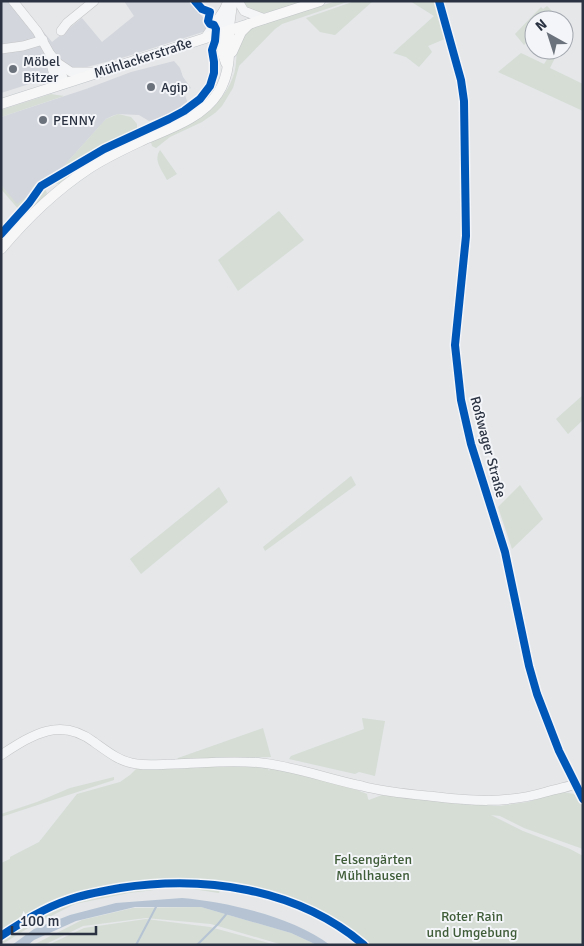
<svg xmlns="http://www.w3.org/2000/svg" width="584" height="946" viewBox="0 0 584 946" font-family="Signika,sans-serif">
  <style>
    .built { fill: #d3d6dc }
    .green { fill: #d5ddd5 }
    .water { fill: #b5c3d3 }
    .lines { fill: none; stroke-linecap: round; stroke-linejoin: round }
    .stream { stroke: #b5c3d3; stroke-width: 2 }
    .minor-casing { stroke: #c3c5c7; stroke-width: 10 }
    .major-casing { stroke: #c1c4c7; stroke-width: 11 }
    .minor { stroke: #f4f5f6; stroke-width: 9 }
    .major { stroke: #f7f7f8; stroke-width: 10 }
    .cycleway-casing { stroke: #f3f5f8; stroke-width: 11 }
    .cycleway { stroke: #0057b8; stroke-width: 8 }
    .poi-dot { fill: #6c727c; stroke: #f3f5f8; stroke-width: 2 }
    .labels { text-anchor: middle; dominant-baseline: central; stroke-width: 4; stroke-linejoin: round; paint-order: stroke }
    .street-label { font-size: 14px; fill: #2b3342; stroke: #f3f5f8 }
    .poi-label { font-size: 14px; fill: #2b3342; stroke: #f3f5f8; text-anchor: start }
    .park-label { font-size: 14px; fill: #405d39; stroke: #f3f5f8 }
  </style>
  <rect width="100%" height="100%" fill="#e5e7e9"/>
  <!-- built -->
  <g class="built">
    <path d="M 1,1 L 18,1 L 52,42 L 82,18 L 102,42 L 134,16 L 124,1 L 191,1 L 209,26 L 206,31 L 125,57 L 64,73 L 1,93 Z"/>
    <path d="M 174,61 L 180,68 L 183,77 L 191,88 L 184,92 L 188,104 L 167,115 L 149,121 L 139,115 L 118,114 L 112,116 L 106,119 L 62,168 L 45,177 L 33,187 L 33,192 L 17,205 L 1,185 L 1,117 L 86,89 L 131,72 Z"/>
  </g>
  <!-- green -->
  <g class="green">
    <path d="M 242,1 L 304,1 C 291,5 260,19 249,11 C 246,9 244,4 242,1 Z"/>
    <path d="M 336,1 L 350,1 L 282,24 L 275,29 L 239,66 L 233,88 L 222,106 L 215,113 L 202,122 L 170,137 L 156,148 L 152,146 L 151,142 C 183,126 220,113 233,77 C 238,65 235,51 239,39 L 252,28 Z"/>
    <path d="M 355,1 L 373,1 L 335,35 L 320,32 L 306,18 Z"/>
    <path d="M 410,1 L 437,1 L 447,38 L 428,46 L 432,52 L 419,67 L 406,57 L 393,53 L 434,16 Z"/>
    <path d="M 547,6 L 552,11 L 547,17 L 550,19 L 534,20 L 534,35 L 524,45 L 515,34 L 541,7 L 543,9 Z"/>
    <path d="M 553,50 L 559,50 L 550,68 L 583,84 L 583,111 L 498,72 L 521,53 L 544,64 Z"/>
    <path d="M 51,94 L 64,96 L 1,117 L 1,110 Z"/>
    <path d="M 118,114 L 131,117 L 137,124 L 137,131 L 46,181 L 38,188 L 20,211 L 1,189 L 1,185 L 17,204 L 33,192 L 32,187 L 45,177 L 62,168 L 106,119 Z"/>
    <path d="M 136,134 L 128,141 L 100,156 L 58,184 L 52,183 C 62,170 119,142 136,134 Z"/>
    <path d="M 160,150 L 177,174 L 167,180 C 162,170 153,160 160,150 Z"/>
    <path d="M 44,187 L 47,193 L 44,198 L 1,243 L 1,236 L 30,203 L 40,189 Z"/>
    <path d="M 279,211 L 304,240 L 238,291 L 218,260 Z"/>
    <path d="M 583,395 L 583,420 L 568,434 L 556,419 Z"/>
    <path d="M 351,476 L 356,485 L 265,551 L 263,547 Z"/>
    <path d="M 520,485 L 543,519 L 512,549 L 498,507 Z"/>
    <path d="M 219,487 L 228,502 L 141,574 L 130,559 Z"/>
    <path d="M 362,718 L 385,721 L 375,776 L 359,772 L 355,774 L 289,759 L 291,756 L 364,729 Z"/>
    <path d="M 263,728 L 271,757 L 177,760 L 178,758 Z"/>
    <path d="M 242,766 L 268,768 L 269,771 L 270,768 L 279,769 L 352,788 L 367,794 L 368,799 L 369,800 L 382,795 L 462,804 L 499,806 L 527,802 L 563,792 L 574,794 L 583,806 L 583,849 L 524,828 L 500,816 L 491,815 L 523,831 L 570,849 L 583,856 L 583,945 L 511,945 L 513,932 L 510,945 L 369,945 C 295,888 199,872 109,889 C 90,893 71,897 54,904 C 35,912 18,923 1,935 L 1,863 L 10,859 L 10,857 L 39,842 L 77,794 L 120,782 L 130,775 L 137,768 Z"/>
    <path d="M 114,777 L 114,780 L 1,817 L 1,814 L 37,802 L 70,788 Z"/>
    <path d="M 175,883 L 221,887 L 219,893 L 179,887 L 129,893 L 75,904 L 33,925 L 1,945 L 1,937 C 59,897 106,888 175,883 Z"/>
    <path d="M 201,907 L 291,933 L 317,945 L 283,945 L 211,924 L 146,918 L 83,926 L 44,945 L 33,945 L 82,920 L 133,908 Z"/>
    <path d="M 146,919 L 210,927 L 276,945 L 48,945 L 84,928 Z"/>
  </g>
  <!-- water -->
  <path class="water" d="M 182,898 C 228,902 293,917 330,945 L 317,945 L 291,933 L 201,907 L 135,907 L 76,921 L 34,940 L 28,945 L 12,945 L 34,929 L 70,915 L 116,903 Z"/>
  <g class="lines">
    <!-- stream -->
    <g class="stream">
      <path d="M 136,945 L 156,907"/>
      <path d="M 197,945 L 218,924 L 228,912"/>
    </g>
    <!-- minor casing -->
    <g class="minor-casing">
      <g id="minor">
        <path d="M 13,1 L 37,31 L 50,54 L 57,62 L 65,83"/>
        <path d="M 195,1 L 202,9"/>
        <path d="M 238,1 L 244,11 L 265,19"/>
        <path d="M 439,1 L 461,80 L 464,101 L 466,236 L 455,345 L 461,400 L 471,444 L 505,552 L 529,666 L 537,694 L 559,751 L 583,799"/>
        <path d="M 229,30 L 233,1"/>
        <path d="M 61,31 L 67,23 L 94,1"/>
        <path d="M 222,32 L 224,10 L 228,1"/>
        <path d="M 205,38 L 224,10"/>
        <path d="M 1,49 L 23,46 L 43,40"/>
        <path d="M 50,54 L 51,64 L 57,86"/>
        <path d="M 59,64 L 71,72 L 93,72"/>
        <path d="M 1,755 C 32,735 60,716 94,742 C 108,752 120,762 137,764 C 150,766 163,764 175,764 C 204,763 233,760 262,763 C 297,767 328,779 362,786 C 384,792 407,794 429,796 C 471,801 505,804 546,792 C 556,789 565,788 575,784"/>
      </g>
    </g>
    <!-- major casing -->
    <g class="major-casing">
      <g id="major">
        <path d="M 222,32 L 223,54 L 226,63"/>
        <path d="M 232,52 L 241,32 L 249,24"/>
        <path d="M 1,104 L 320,1"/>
        <path d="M 1,249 C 27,218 55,191 88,169 C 106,157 126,148 145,139 C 171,128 203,117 218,93 C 230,75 230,51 229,30"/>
      </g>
    </g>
    <!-- minor -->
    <use href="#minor" class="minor"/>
    <!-- major -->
    <use href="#major" class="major"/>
    <!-- cycleway casing -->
    <g class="cycleway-casing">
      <g id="cycleway">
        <path d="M 439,1 L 461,80 L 464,101 L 466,236 L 455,345 L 461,400 L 471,444 L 505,552 L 529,666 L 537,694 L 559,751 L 583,799"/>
        <path d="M 1,234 L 29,203 L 41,186 L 104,149 L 169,119 L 184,111 L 200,99 L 210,86 L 214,73 L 214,62 L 212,50 L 215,41 L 216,29 L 214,25 L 210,24 L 208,21 L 210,12 L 202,9 L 195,1"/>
        <path d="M 1,936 C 22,922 44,908 68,900 C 85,894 103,891 120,888 C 204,875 297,888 364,945"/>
      </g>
    </g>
    <!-- cycleway -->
    <use href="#cycleway" class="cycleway"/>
  </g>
  <!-- markers -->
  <g class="poi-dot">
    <circle cx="13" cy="69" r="5"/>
    <circle cx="151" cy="87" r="5"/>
    <circle cx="43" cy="120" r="5"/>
  </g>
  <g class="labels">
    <!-- street labels -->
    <g class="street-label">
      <text transform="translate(143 58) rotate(-18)">Mühlackerstraße</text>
      <text transform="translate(488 447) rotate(75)">Roßwager Straße</text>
    </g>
    <!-- poi labels -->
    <g class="poi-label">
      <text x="23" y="61">Möbel<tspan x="23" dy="16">Bitzer</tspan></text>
      <text x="161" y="87">Agip</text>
      <text x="53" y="120">PENNY</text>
    </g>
    <!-- park labels -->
    <g class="park-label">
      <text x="373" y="859">Felsengärten<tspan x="373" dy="16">Mühlhausen</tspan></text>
      <text x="472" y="916">Roter Rain<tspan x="472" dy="16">und Umgebung</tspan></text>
    </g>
  </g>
  <!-- border -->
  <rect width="584" height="946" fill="none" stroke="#2b3342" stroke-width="5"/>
  <!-- north arrow -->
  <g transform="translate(549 35) rotate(321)"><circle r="24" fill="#f3f5f8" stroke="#a3a7af"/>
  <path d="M0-4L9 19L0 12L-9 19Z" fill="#6c727c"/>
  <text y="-8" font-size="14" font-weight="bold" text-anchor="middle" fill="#2b3342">N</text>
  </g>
  <!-- scale -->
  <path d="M12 926v8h84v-8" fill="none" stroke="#2b3342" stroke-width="2.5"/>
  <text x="20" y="926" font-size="15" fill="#2b3342" stroke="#f3f5f8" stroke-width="4" paint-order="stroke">100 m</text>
</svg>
